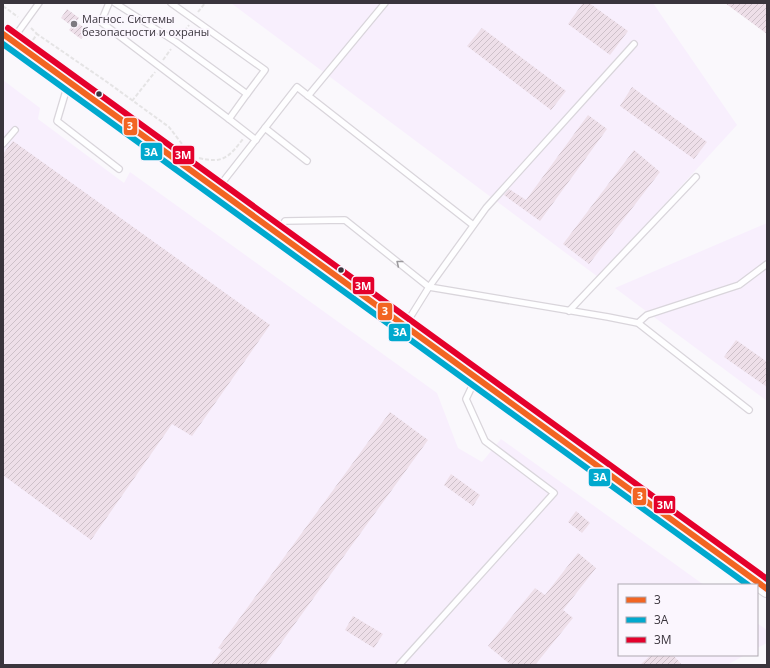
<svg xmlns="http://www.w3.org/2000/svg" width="770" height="668" viewBox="0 0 770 668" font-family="'Open Sans',sans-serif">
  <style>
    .built { fill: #f8effd }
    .building { fill: url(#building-hatch) }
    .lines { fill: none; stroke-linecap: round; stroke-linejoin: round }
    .service-casing { stroke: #d9d5db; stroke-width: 8 }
    .secondary-casing { stroke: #d9d5db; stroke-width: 18 }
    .path { stroke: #e5e4e5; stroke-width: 2; stroke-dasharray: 4 2; stroke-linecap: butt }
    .service { stroke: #fefeff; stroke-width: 5.5 }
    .secondary { stroke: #fefeff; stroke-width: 16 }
    .bus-1-casing { stroke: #fbf6fe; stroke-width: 9 }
    .bus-2-casing { stroke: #fbf6fe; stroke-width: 9 }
    .bus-3-casing { stroke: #fbf6fe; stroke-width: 9 }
    .bus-1 { stroke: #f26522; stroke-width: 6 }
    .bus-2 { stroke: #00a9ce; stroke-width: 6 }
    .bus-3 { stroke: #e4002b; stroke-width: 6 }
    .oneway { stroke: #9c9a9e }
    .poi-dot { fill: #7d7980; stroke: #fbf6fe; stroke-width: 1.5 }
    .bus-dot { fill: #3a353d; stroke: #fbf6fe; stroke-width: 1.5 }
    .labels { text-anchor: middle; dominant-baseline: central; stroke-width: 3.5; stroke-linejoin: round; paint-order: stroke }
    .poi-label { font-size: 11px; fill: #3a353d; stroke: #fbf6fe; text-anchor: start }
    .line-badge { stroke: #fbf6fe; stroke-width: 1.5 }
    .badge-label { font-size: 11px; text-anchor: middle; font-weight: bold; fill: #fff }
  </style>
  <defs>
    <pattern id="building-hatch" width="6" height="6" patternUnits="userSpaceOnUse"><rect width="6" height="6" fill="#eedfe9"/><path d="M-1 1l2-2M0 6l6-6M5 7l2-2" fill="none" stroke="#cdc0c9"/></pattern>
  </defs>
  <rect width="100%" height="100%" fill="#faf8fc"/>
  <!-- built -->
  <g class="built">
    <path d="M 231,3 L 653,3 L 737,125 L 598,277 Z"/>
    <path d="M 3,80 L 40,108 L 38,119 L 124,183 L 130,172 L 437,393 L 458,448 L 482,462 L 501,439 L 704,585 L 619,585 L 619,655 L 745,655 L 727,665 L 3,665 Z"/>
    <path d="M 767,223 L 767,401 L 615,288 Z"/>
    <path d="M 757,623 L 767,630 L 767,643 L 757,648 Z"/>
  </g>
  <!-- building -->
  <g class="building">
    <path d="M 583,3 L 589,3 L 628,31 L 610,55 L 568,24 Z"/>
    <path d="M 725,3 L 764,3 L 767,5 L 767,34 Z"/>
    <path d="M 67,9 L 79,18 L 76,22 L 88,30 L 81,39 L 69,30 L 72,26 L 61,18 Z"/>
    <path d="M 482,28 L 566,91 L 551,110 L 467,46 Z"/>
    <path d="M 632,87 L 707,142 L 694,159 L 620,106 Z"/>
    <path d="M 588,115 L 607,129 L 540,221 L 504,195 L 509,189 L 526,200 Z"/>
    <path d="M 13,141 L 270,325 L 192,436 L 172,424 L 91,540 L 3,475 L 3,154 Z"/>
    <path d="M 634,150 L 660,172 L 589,264 L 563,244 Z"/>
    <path d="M 736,340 L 767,362 L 767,387 L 724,357 Z"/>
    <path d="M 390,412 L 428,440 L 265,665 L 211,665 L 222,650 L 218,648 Z"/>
    <path d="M 451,474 L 480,495 L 473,506 L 444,485 Z"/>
    <path d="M 576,511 L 590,523 L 582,533 L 568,522 Z"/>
    <path d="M 578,553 L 596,568 L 563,610 L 573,618 L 535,665 L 511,665 L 488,646 L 535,588 L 545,595 Z"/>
    <path d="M 353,616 L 383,634 L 374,648 L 345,630 Z"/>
    <path d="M 651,655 L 673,655 L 682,665 L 640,665 Z"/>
  </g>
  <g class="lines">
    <!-- service casing -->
    <g class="service-casing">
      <g id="service">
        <path d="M 109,3 L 101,22 L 229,119"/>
        <path d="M 115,3 L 176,42 L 247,94 L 229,119 L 256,140"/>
        <path d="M 171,3 L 265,70 L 247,94"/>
        <path d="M 13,39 L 39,3"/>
        <path d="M 68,84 L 57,121 L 119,169"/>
        <path d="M 308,96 L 385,3"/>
        <path d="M 265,128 L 307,161"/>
        <path d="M 3,144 L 15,130"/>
        <path d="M 218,188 L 297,87 L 473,225"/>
        <path d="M 277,232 L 285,221 L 345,220 L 429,287 L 608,317 L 638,323 L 749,410"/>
        <path d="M 569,311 L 696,177"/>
        <path d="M 638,323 L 647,315 L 739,285 L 767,264"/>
        <path d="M 406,324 L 429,287 L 486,208 L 634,44"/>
        <path d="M 399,665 L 554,493 L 485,441 L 466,399 L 475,380"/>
      </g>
    </g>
    <!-- secondary casing -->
    <g class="secondary-casing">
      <path id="secondary" d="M 3,34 L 767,589"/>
    </g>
    <!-- path -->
    <g class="path">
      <path d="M 3,6 L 18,17"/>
      <path d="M 198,12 L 205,3"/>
      <path d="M 31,28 L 37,34"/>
      <path d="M 181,36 L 189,25"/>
      <path d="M 33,40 L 37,34 L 107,82 L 169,127 L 182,144 L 194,154"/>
      <path d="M 163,60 L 171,49"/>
      <path d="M 132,101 L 155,72"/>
      <path d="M 199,158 C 223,164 229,157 243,139"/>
    </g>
    <!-- service -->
    <use href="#service" class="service"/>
    <!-- secondary -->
    <use href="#secondary" class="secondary"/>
    <!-- bus-1 casing -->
    <g class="bus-1-casing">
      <path id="bus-1" d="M 3,34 L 767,589"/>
    </g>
    <!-- bus-2 casing -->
    <g class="bus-2-casing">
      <path id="bus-2" d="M 3,44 L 748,585"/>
    </g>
    <!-- bus-3 casing -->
    <g class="bus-3-casing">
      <path id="bus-3" d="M 8,28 L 767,579"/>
    </g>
    <!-- bus-1 -->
    <use href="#bus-1" class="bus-1"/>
    <!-- bus-2 -->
    <use href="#bus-2" class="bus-2"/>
    <!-- bus-3 -->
    <use href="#bus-3" class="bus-3"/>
  </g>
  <!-- one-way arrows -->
  <defs><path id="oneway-chevron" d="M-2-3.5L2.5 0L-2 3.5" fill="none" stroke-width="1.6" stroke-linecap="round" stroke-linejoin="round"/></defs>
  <use class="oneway" href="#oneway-chevron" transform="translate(399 263) rotate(-141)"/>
  <!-- markers -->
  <circle class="poi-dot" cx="74" cy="24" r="4"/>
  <g class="bus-dot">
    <circle cx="99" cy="94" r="3.5"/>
    <circle cx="341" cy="270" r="3.5"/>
  </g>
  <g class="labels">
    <!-- poi labels -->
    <g class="poi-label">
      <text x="82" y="18">Магнос. Системы<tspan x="82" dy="13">безопасности и охраны</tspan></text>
    </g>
  </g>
  <g class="line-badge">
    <rect x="123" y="117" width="15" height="19" rx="4" fill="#f26522"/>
    <rect x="140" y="142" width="23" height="19" rx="4" fill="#00a9ce"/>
    <rect x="172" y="145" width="23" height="20" rx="4" fill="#e4002b"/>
    <rect x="352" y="276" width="23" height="19" rx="4" fill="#e4002b"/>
    <rect x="377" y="302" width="16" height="19" rx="4" fill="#f26522"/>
    <rect x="388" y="323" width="23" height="19" rx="4" fill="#00a9ce"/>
    <rect x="588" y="468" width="23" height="19" rx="4" fill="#00a9ce"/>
    <rect x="632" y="487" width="15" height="19" rx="4" fill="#f26522"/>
    <rect x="653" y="495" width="23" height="19" rx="4" fill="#e4002b"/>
  </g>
  <g class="badge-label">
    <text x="130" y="130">3</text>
    <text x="151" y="156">3А</text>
    <text x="183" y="159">3М</text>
    <text x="363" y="290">3М</text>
    <text x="385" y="315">3</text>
    <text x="400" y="336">3А</text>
    <text x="600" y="481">3А</text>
    <text x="640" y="500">3</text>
    <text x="665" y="509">3М</text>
  </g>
  <!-- border -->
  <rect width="770" height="668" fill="none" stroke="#3a353d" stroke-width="8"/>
  <!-- legend -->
  <rect x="618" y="584" width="140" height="72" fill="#fbf6fe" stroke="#aea9b1"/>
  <rect x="626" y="597" width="20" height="6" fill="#f26522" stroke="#aea9b1"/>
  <text x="654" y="604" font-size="12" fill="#3a353d">3</text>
  <rect x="626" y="617" width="20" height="6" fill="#00a9ce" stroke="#aea9b1"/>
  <text x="654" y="624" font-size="12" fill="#3a353d">3А</text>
  <rect x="626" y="637" width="20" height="6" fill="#e4002b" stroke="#aea9b1"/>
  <text x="654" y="644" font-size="12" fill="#3a353d">3М</text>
</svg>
